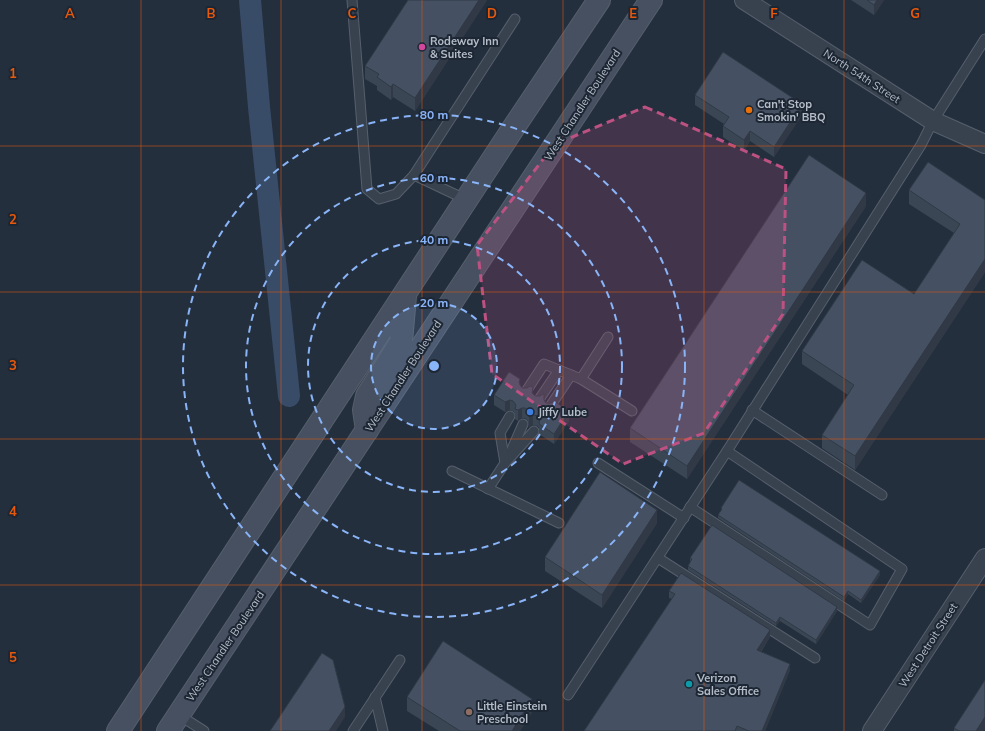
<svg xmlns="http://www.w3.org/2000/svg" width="985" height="731" viewBox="0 0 985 731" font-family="Mulish,sans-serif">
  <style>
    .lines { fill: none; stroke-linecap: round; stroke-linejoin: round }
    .canal { stroke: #394c67; stroke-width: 22 }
    .service-casing { stroke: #565f6c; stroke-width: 11 }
    .minor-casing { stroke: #565f6c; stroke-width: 20 }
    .secondary-casing { stroke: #565f6c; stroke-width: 24 }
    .service { stroke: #38414e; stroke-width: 9 }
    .minor { stroke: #38414e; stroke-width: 18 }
    .secondary { stroke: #465061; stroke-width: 22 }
    .wall { fill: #3b4654 }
    .shaded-wall { fill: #303945 }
    .building { fill: #455162; stroke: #303945 }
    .marked { fill: #bd5182; fill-opacity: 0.2; stroke: #bd5182; stroke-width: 3; stroke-dasharray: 8 5; stroke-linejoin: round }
    .grid { fill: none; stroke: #e8590c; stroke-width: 1; stroke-opacity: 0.55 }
    .ring { fill: none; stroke: #8ab4f8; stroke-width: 2; stroke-dasharray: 7 5 }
    .hotel-dot { fill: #d1479c; stroke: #1d2633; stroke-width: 1.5 }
    .food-dot { fill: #e8710a; stroke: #1d2633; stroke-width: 1.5 }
    .shop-dot { fill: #3f7fe0; stroke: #1d2633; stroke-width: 1.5 }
    .culture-dot { fill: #0f9aa8; stroke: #1d2633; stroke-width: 1.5 }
    .education-dot { fill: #8d6e63; stroke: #1d2633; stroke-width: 1.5 }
    .labels { text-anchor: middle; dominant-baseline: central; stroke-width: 4; stroke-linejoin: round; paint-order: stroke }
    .poi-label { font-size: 11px; font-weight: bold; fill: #b4bcc9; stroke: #1d2633; text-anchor: start }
    .street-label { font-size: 11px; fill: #b4bcc9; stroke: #1d2633 }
    .grid-label { font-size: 13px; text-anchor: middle; font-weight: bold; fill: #e8590c; stroke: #1d2633; stroke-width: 4; stroke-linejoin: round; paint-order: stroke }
    .centre { fill: #8ab4f8; stroke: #1d2633; stroke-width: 2 }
    .ring-label { font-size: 12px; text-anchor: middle; font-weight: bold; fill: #8ab4f8; stroke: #1d2633; stroke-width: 4; stroke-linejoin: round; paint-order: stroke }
  </style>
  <rect width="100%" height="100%" fill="#242f3e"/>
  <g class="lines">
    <!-- canal -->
    <path class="canal" d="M 250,0 L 259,107 L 289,396"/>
    <!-- service casing -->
    <g class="service-casing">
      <g id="service">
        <path d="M 352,0 L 367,189 L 379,199 L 396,194 L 414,175 L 467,200"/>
        <path d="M 414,175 L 515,19"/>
        <path d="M 608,337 L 581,379 L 632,411"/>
        <path d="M 525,393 L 544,364 L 581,379"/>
        <path d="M 538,401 L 559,370"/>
        <path d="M 549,408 L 571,375"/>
        <path d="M 752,410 L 882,495"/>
        <path d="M 509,456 L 523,424"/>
        <path d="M 505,463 L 534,431"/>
        <path d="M 598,463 L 684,518"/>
        <path d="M 452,471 L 559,523"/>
        <path d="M 488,489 L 505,463 L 500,433 L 510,416"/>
        <path d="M 690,507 L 870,625 L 902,569 L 727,451"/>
        <path d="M 658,558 L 815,658"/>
        <path d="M 568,695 L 727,451 L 921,145 L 933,121 L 985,39"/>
        <path d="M 375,697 L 383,731"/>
        <path d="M 179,715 L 204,731"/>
        <path d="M 353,731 L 400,660"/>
      </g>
    </g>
    <!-- minor casing -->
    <g class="minor-casing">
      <g id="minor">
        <path d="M 744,0 L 933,121 L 985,144"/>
        <path d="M 872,731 L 985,558"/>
      </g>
    </g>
    <!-- secondary casing -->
    <g class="secondary-casing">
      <g id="secondary">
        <path d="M 367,430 L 364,410 L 367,396 L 401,342 L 405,296"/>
        <path d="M 118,731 L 514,127 L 599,0"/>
        <path d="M 168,731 L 651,0"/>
      </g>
    </g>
    <!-- service -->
    <use href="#service" class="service"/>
    <!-- minor -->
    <use href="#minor" class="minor"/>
    <!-- secondary -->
    <use href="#secondary" class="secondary"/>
  </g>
  <!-- wall -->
  <g class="wall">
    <path d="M 487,0 L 415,111 L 393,97 L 391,100 L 377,90 L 377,86 L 365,79 L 365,66 Z"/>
    <path d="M 851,0 L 884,0 L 874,15 Z"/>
    <path d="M 695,95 L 802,115 L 774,157 L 750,141 L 744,151 L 723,137 L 723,126 L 724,124 L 695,105 Z"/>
    <path d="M 909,190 L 985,200 L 985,272 L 855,470 L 822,448 L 822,435 L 848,395 L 802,364 L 802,351 L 914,294 L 954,233 L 909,204 Z"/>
    <path d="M 866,206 L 687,479 L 630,442 L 630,428 Z"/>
    <path d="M 520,386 L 522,388 L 533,393 L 535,396 L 544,400 L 546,403 L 569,421 L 554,444 L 539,434 L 539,428 L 538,426 L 533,425 L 529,428 L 528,421 L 525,418 L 522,418 L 518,421 L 515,419 L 515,414 L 513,411 L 510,410 L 505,412 L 494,405 L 494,395 Z"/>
    <path d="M 721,508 L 880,575 L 861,603 L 848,594 L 844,601 L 718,518 L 718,515 L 721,511 Z"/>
    <path d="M 657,523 L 602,608 L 545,571 L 545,557 Z"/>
    <path d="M 690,558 L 837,611 L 816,644 L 780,621 L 776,626 L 688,570 L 688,566 L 690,562 Z"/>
    <path d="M 669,591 L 770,637 L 761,652 L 790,670 L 765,731 L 584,731 L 672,599 L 669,598 Z"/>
    <path d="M 407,697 L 532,712 L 520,731 L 439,731 L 407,711 Z"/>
    <path d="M 954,728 L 984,731 L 954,731 Z"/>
  </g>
  <!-- shaded-wall -->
  <g class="shaded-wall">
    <path d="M 479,0 L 487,0 L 415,111 L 415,98 Z"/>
    <path d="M 877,0 L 884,0 L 874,15 L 874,5 Z"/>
    <path d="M 393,84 L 393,97 L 391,100 L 391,87 Z"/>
    <path d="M 802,104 L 802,115 L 774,157 L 774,147 Z"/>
    <path d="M 750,131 L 750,141 L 744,151 L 744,140 Z"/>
    <path d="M 866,193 L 866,206 L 687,479 L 687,466 Z"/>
    <path d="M 985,259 L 985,272 L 855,470 L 855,456 Z"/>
    <path d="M 510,400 L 510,410 L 505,412 L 505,402 Z"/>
    <path d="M 522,408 L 522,418 L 518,421 L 518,410 Z"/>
    <path d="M 569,411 L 569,421 L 554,444 L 554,434 Z"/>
    <path d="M 533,415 L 533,425 L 529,428 L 529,417 Z"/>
    <path d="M 657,510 L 657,523 L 602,608 L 602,595 Z"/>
    <path d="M 880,571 L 880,575 L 861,603 L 861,600 Z"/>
    <path d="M 848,591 L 848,594 L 844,601 L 844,597 Z"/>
    <path d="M 837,607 L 837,611 L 816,644 L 816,640 Z"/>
    <path d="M 780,617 L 780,621 L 776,626 L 776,623 Z"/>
    <path d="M 770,630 L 770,637 L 757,657 L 757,650 Z"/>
    <path d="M 790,664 L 790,670 L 765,731 L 762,731 Z"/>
    <path d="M 532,699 L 532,712 L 520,731 L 512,731 Z"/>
    <path d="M 345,707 L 345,717 L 336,731 L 329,731 Z"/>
    <path d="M 985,717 L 985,730 L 984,731 L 976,731 Z"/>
  </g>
  <!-- building -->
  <g class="building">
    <path d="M 408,0 L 479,0 L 415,98 L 393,84 L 391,87 L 377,77 L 379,74 L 365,66 Z"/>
    <path d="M 867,0 L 877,0 L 874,5 Z"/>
    <path d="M 723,52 L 802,104 L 774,147 L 750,131 L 744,140 L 723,126 L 729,117 L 695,95 Z"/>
    <path d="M 809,155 L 866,193 L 687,466 L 630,428 Z"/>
    <path d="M 928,162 L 985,200 L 985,259 L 855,456 L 822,435 L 854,385 L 802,351 L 862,260 L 914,294 L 960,224 L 909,190 Z"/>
    <path d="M 509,372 L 520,379 L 519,382 L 520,385 L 522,388 L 527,388 L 530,386 L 533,387 L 532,393 L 535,396 L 540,396 L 543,394 L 544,394 L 544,400 L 546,403 L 551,403 L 554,401 L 569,411 L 554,434 L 539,424 L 540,419 L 538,416 L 533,415 L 529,417 L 528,410 L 525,408 L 522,408 L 518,410 L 515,409 L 516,405 L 513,401 L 510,400 L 505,402 L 494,395 Z"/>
    <path d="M 600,472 L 657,510 L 602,595 L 545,557 Z"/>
    <path d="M 739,480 L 880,571 L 861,600 L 848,591 L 844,597 L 718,515 L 722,509 L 721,508 Z"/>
    <path d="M 712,525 L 837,607 L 816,640 L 780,617 L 776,623 L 688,566 L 692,559 L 690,558 Z"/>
    <path d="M 681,573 L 770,630 L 757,650 L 790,664 L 762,731 L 749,731 L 737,726 L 735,731 L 584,731 L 675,594 L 669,591 Z"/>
    <path d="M 443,641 L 532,699 L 512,731 L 460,731 L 407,697 Z"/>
    <path d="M 322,653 L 333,660 L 345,707 L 329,731 L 270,731 Z"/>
    <path d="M 985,680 L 985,717 L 976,731 L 959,731 L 954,728 Z"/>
  </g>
  <!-- marked area -->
  <path class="marked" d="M 645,107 L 786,169 L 783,314 L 704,433 L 623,464 L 492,374 L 477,245 L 555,144 Z"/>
  <!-- grid -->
  <path class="grid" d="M 141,0 L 141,731M 281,0 L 281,731M 422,0 L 422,731M 563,0 L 563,731M 704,0 L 704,731M 844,0 L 844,731M 0,146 L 985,146M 0,292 L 985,292M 0,439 L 985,439M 0,585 L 985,585"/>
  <!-- distance rings -->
  <circle cx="434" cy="366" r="63" fill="#8ab4f8" fill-opacity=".12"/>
  <g class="ring">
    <circle cx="434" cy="366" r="63"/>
    <circle cx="434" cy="366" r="126"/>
    <circle cx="434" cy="366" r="188"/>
    <circle cx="434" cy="366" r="251"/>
  </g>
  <!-- markers -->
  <circle class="hotel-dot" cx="422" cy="47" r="4"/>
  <circle class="food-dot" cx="749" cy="110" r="4"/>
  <circle class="shop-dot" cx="530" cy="412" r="4"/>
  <circle class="culture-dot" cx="689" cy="684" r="4"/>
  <circle class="education-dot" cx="469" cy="712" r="4"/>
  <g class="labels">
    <!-- poi labels -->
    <g class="poi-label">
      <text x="430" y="41">Rodeway Inn<tspan x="430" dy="13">&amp; Suites</tspan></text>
      <text x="757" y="104">Can't Stop<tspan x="757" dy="13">Smokin' BBQ</tspan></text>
      <text x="538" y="412">Jiffy Lube</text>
      <text x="697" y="678">Verizon<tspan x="697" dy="13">Sales Office</tspan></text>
      <text x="477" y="706">Little Einstein<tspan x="477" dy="13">Preschool</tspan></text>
    </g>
    <!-- street labels -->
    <g class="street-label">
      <text transform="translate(862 76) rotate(33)">North 54th Street</text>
      <text transform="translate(582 105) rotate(-57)">West Chandler Boulevard</text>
      <text transform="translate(403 376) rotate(-57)">West Chandler Boulevard</text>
      <text transform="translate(928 645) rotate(-57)">West Detroit Street</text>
      <text transform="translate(225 646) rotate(-56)">West Chandler Boulevard</text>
    </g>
  </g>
  <g class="grid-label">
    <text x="70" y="18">A</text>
    <text x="211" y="18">B</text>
    <text x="352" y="18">C</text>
    <text x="492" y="18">D</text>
    <text x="633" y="18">E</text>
    <text x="774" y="18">F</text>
    <text x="915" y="18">G</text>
    <text x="13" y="78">1</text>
    <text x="13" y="224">2</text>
    <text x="13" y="370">3</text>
    <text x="13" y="516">4</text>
    <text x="13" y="662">5</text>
  </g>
  <circle cx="434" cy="366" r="6" class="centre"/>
  <g class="ring-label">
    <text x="434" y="119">80 m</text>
    <text x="434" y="182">60 m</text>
    <text x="434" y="244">40 m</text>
    <text x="434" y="307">20 m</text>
  </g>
</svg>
